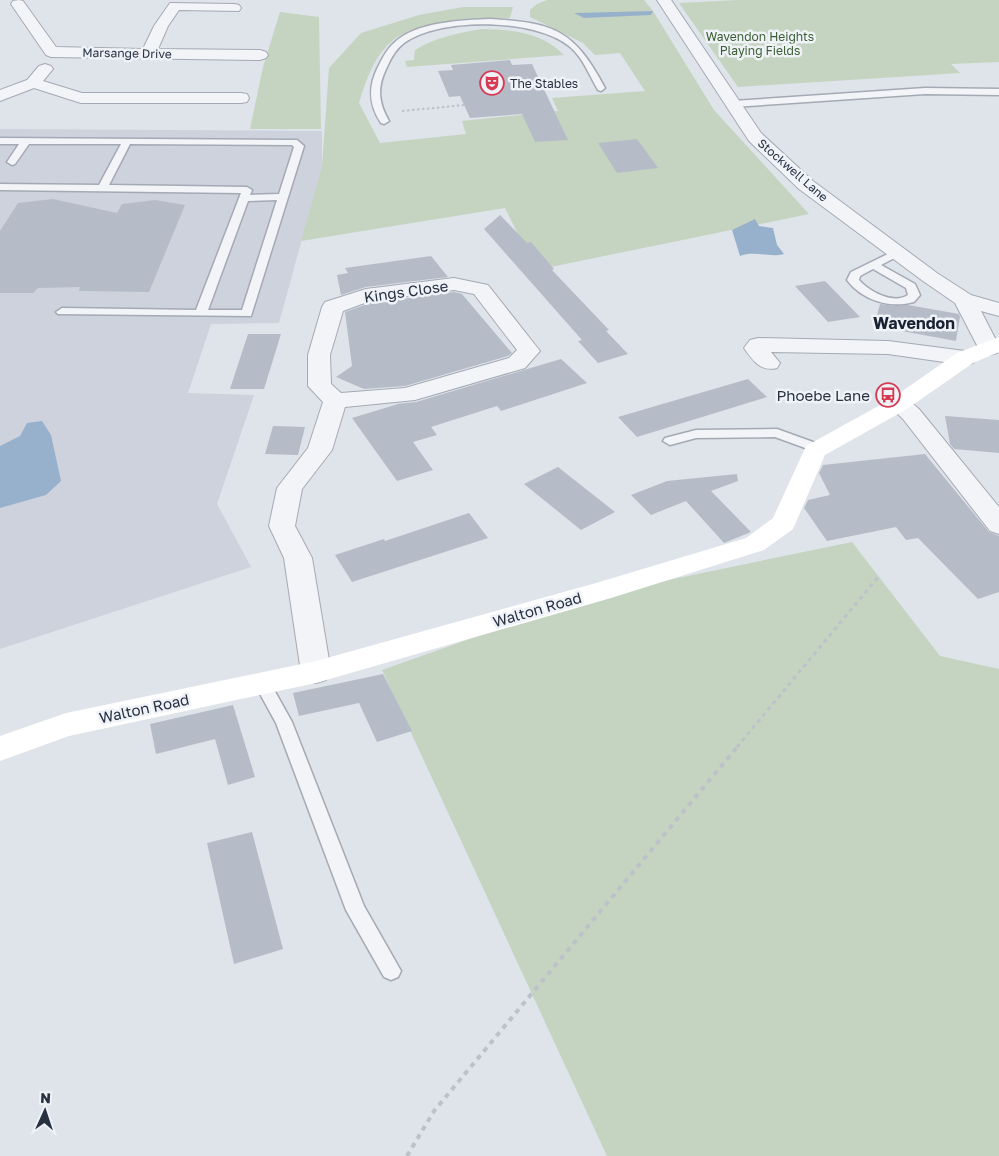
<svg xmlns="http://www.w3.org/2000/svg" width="999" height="1156" viewBox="0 0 999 1156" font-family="'Golos Text',sans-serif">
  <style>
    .built { fill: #cdd2dc }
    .green { fill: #c5d4c0 }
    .water { fill: #97b1cc }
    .building { fill: #b6bcc7 }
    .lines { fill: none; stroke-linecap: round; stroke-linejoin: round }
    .lane-casing { stroke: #a4aab4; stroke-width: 3 }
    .street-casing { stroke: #a4aab4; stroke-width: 2 }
    .path-far2 { stroke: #bdc1c9; stroke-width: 2; stroke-dasharray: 2.5 2.5; stroke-linecap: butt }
    .path-far1 { stroke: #bdc1c9; stroke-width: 3; stroke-dasharray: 4 4; stroke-linecap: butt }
    .path { stroke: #bdc1c9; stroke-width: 4; stroke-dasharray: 5 5; stroke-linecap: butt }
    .lane { fill: #f2f4f8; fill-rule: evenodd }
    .street { fill: #f2f4f8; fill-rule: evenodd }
    .secondary { fill: #fff; fill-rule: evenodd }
    .labels { text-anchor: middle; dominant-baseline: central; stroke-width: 5; stroke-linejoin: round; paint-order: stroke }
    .far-park-label { font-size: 12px; fill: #3b5f33; stroke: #eff2f7 }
    .far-street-label { font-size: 12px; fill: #273142; stroke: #eff2f7 }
    .far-poi-label { font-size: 12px; fill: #273142; stroke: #eff2f7; text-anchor: start }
    .street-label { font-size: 15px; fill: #273142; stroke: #eff2f7 }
    .poi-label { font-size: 15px; fill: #273142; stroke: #eff2f7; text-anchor: end }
    .far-district-label { font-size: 16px; font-weight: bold; fill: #192233; stroke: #eff2f7 }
  </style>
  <rect width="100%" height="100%" fill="#dfe3ea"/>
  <!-- built -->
  <path class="built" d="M 0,129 L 322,131 L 322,166 L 279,323 L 211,324 L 188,393 L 254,395 L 217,504 L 251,567 L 0,649 Z"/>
  <!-- green -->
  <g class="green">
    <path d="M 547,0 L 644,0 L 653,11 L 714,110 L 809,214 L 536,270 L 505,208 L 301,241 L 322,166 L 329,68 L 361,33 L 419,15 L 463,7 L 513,7 L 510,18 C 478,20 415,19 391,42 C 373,58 366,81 359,103 L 380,143 L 466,134 L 462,121 L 558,111 L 552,98 L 645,91 L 620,53 L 595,55 L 583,43 L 530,17 L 530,10 L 537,4 Z"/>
    <path d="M 738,0 L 999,0 L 999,62 L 951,64 L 960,73 L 738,87 L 679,3 Z"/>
    <path d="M 280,12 L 319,17 L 321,129 L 250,129 L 263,67 Z"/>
    <path d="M 482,29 C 514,30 541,32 564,55 L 407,67 L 405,61 L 414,60 L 415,50 C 436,37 458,33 482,29 Z"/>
    <path d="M 852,542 L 940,656 L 999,669 L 999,1156 L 607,1156 L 382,670 L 591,596 Z"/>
  </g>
  <!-- water -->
  <g class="water">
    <path d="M 653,11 L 651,15 L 584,18 L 574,13 Z"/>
    <path d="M 755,219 L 759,226 L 773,228 L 777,245 L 784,254 C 769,258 754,250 740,256 L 732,230 Z"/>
    <path d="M 42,421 L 51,435 L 61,481 L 46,495 L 0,508 L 0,446 L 20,436 L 27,423 Z"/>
  </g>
  <!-- building -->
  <g class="building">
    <path d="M 510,60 L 512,65 L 532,64 L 568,140 L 535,142 L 522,114 L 470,118 L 460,96 L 449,97 L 438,71 L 453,70 L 451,65 Z"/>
    <path d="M 637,139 L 658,168 L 617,173 L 598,143 Z"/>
    <path d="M 53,199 L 117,213 L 122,204 L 155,200 L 185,205 L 149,292 L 79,291 L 80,287 L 38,288 L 33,293 L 0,293 L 0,231 L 18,203 Z"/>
    <path d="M 500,215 L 527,243 L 531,242 L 554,269 L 552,270 L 609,330 L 606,331 L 628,354 L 598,363 L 578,341 L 582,340 L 484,229 Z"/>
    <path d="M 431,256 L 448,277 L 366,287 L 341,295 L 337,275 L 348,273 L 345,268 Z"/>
    <path d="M 825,281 L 860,317 L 828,322 L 795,286 Z"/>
    <path d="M 454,292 L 462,294 L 495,333 L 512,353 L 508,356 L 405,386 L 364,389 L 336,377 L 352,366 L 345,312 L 370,303 Z"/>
    <path d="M 880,304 L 895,306 L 908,305 L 959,314 L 960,317 L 956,341 L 874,326 Z"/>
    <path d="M 248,334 L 281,334 L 264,389 L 230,389 Z"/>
    <path d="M 561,359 L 587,383 L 501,411 L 497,406 L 431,427 L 437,435 L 413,442 L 433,470 L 397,481 L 352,418 L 398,404 L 396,404 L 416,402 Z"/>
    <path d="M 748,379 L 767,397 L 637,437 L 618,417 Z"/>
    <path d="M 945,416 L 999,420 L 999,453 L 954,449 L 950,444 Z"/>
    <path d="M 273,426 L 305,427 L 298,455 L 265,454 Z"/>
    <path d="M 925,454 L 989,532 L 999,536 L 999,592 L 978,599 L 918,538 L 906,540 L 896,527 L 827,541 L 804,508 L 808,500 L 830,495 L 819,473 L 823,465 Z"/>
    <path d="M 558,467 L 615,512 L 581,530 L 524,484 Z"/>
    <path d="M 737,474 L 738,481 L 711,491 L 751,532 L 724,543 L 686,501 L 651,515 L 631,495 L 667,481 Z"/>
    <path d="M 469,513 L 488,538 L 352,582 L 335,555 L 384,539 L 385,541 Z"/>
    <path d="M 383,674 L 412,731 L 377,742 L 359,703 L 299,716 L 293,693 Z"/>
    <path d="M 233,705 L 255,777 L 228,785 L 215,739 L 156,754 L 150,724 Z"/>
    <path d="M 252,832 L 283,949 L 234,964 L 207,843 Z"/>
  </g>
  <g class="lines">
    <!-- lane casing -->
    <g class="lane-casing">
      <g id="lane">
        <path d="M 490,19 C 555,23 574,30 605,88 L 601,91 L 598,90 C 589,75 583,57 569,46 C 534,18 440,17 404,43 C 396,49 391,58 387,67 C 377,87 378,102 389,121 L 384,124 L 381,123 C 369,105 368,88 377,69 C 382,59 386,50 394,43 C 415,22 462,20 490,19 Z"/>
        <path d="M 925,88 L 999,89 L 999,95 L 925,94 L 733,107 L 728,104 L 733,101 Z"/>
        <path d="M 0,138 L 297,140 L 304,146 L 251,316 L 58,314 L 56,312 L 62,308 L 196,310 L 241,193 L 0,190 L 0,184 L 99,185 L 121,144 L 29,144 L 15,164 L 12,165 L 7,162 L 19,144 L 0,144 ZM 130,144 L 292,145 L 294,147 L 279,194 L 250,195 L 252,190 L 247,187 L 109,185 ZM 277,200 L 242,310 L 208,310 L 248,201 Z"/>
        <path d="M 898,249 L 902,250 L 903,252 L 902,254 L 881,265 L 915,284 L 920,295 L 914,302 C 890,309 862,300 847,280 L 851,272 ZM 873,269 L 906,288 L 908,295 C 893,305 869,291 859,280 L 860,276 Z"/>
        <path d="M 777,429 L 824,446 L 826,449 L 819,453 L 775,437 L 696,438 L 670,445 L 663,441 L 665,438 L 696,430 Z"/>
        <path d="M 262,677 L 268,679 L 292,722 L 364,906 L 401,971 L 398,977 L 391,980 L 384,977 L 346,910 L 276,723 L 254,683 L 256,679 Z"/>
      </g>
    </g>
    <!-- street casing -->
    <g class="street-casing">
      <g id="street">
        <path d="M 19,0 L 23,1 L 56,47 L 143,49 L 154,26 L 170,3 L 234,4 L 239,5 L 241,8 L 239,11 L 179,10 L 168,26 L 158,49 L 260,50 L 266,52 L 268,55 L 266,58 L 260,60 L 51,57 L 46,55 L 11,4 L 13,1 Z"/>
        <path d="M 657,0 L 671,0 L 761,133 L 813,181 L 937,273 L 971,295 L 999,303 L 999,316 L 981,311 L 999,346 L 997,353 L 989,355 L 981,353 L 955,303 L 923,281 L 799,189 L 749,141 Z"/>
        <path d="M 45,64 L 51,66 L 53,69 L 43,81 L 82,93 L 241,93 L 247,94 L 249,98 L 247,102 L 241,103 L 81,103 L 34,88 L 0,101 L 0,90 L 27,80 L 39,66 Z"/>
        <path d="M 454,278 L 488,285 L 540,351 L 525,368 L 415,400 L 345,407 L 332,450 L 302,489 L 295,526 L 312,558 L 331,672 L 326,680 L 316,683 L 306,680 L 301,672 L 284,558 L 269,526 L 277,488 L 308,448 L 323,402 L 308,386 L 308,355 L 322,307 L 325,302 L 366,289 ZM 454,290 L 474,294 L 517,350 L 509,358 L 405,388 L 341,393 L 331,384 L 330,355 L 343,311 L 370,301 Z"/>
        <path d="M 758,338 L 888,341 L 965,351 L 973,353 L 976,358 L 973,363 L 965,365 L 888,354 L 771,352 L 780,363 L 777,368 C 761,372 753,361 744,348 L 750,340 Z"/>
        <path d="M 899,397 L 907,399 L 919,409 L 999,507 L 999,534 L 990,531 L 903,419 L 887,404 L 891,399 Z"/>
      </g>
    </g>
    <!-- path-far2 -->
    <path class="path-far2" d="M 402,111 L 465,105"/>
    <!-- path-far1 -->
    <path class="path-far1" d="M 737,747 L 879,576"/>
    <!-- path -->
    <path class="path" d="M 407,1156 L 434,1111 L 738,746"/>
    <!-- lane -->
    <use href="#lane" class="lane"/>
    <!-- street -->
    <use href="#street" class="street"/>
    <!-- secondary -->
    <path class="secondary" d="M 999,337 L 999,352 L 973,363 L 907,409 L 825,455 L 793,529 L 764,550 L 611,598 L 316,683 L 69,736 L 0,761 L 0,736 L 66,713 L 316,661 L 596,583 L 746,538 L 773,518 L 806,446 L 891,399 L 957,353 Z"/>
  </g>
  <!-- icons -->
  <defs>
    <g id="theatre-ring" transform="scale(1.25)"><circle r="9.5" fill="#eff2f7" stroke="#d83a53" stroke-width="1.5"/><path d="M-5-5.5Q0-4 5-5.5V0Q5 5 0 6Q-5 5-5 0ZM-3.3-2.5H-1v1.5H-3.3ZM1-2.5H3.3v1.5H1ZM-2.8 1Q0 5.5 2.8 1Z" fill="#d83a53"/></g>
    <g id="bus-ring" transform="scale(1.25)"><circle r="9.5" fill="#eff2f7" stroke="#d83a53" stroke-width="1.5"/><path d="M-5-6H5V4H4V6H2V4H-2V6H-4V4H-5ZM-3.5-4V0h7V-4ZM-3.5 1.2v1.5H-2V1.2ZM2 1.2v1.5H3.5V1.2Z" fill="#d83a53"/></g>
  </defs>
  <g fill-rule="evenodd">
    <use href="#theatre-ring" x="492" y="83"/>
    <use href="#bus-ring" x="888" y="395"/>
  </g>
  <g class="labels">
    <!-- far-park labels -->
    <g class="far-park-label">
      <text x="760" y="36">Wavendon Heights<tspan x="760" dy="14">Playing Fields</tspan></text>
    </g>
    <!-- far-street labels -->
    <g class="far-street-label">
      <text transform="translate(127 53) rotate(1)">Marsange Drive</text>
      <text transform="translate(793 170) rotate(41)">Stockwell Lane</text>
    </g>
    <!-- far-poi labels -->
    <g class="far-poi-label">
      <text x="510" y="83">The Stables</text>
    </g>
    <!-- street labels -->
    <g class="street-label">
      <text transform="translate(406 291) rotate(-8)">Kings Close</text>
      <text transform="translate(537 609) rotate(-16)">Walton Road</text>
      <text transform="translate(144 708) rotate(-12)">Walton Road</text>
    </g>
    <!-- poi labels -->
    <g class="poi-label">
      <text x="870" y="395">Phoebe Lane</text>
    </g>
    <!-- far-district labels -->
    <g class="far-district-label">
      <text x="914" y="323">Wavendon</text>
    </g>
  </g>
  <!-- north arrow -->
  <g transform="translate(45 1111) rotate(3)" stroke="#eff2f7" stroke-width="4" paint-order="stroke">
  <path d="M0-4L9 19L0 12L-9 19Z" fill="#273142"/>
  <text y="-8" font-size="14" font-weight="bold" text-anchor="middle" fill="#273142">N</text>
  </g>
</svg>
